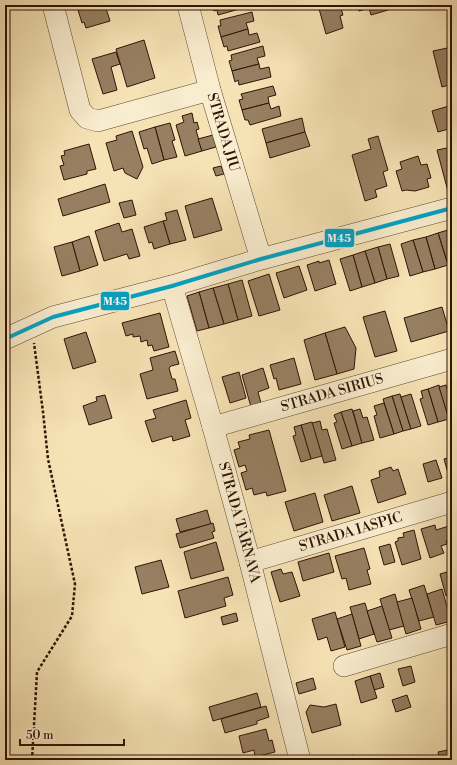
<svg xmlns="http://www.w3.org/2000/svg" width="457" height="765" viewBox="0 0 457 765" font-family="'Libre Bodoni',serif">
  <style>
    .building { fill: #977f61; stroke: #301305 }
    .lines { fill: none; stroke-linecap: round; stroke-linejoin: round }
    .minor-casing { stroke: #624731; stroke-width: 22 }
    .path { stroke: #301305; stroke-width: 2.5; stroke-dasharray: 3 2; stroke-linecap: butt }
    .minor { stroke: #f9edcf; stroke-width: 21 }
    .bus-1-casing { stroke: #f9edcf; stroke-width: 7 }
    .bus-1 { stroke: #02a2c4; stroke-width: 4 }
    .labels { text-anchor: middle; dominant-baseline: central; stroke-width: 3; stroke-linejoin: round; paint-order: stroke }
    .street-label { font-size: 14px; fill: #301305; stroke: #f9edcf }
    .line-badge { stroke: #f9edcf; stroke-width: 1.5 }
    .badge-label { font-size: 11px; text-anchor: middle; font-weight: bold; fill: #fff }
  </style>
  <rect width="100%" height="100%" fill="#f6e3b5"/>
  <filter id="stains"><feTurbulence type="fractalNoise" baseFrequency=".005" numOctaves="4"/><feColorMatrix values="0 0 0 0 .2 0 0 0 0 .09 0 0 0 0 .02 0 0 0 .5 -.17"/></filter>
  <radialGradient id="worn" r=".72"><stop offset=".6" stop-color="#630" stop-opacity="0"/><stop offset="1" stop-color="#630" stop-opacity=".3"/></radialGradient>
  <!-- building -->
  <g class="building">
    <path d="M 76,5 L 95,5 L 78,10 Z"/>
    <path d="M 95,5 L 105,5 L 110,21 L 86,28 L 84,22 L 82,23 L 78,10 Z"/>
    <path d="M 212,5 L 250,5 L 250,6 L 218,15 L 217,10 L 214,11 Z"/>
    <path d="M 318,5 L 340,5 L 343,15 L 340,16 L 343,28 L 326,34 Z"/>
    <path d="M 357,5 L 387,5 L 388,10 L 371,15 L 369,8 L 359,11 Z"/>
    <path d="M 252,12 L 254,21 L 246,23 L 248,29 L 221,37 L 218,26 L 221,26 L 220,20 Z"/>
    <path d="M 248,29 L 249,35 L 257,33 L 260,42 L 228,51 L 227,46 L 224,47 L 221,37 Z"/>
    <path d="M 144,40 L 155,78 L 127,87 L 116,49 Z"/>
    <path d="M 263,46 L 265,56 L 257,58 L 259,64 L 232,71 L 229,61 L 232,60 L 231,55 Z"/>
    <path d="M 452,47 L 452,84 L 442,87 L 433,51 Z"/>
    <path d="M 116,52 L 120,64 L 111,67 L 117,90 L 103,94 L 92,59 Z"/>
    <path d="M 259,64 L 260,69 L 269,67 L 271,77 L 239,85 L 238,80 L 235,82 L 232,71 Z"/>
    <path d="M 273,86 L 276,95 L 268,97 L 269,103 L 242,110 L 239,100 L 243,99 L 241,94 Z"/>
    <path d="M 269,103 L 271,109 L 279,106 L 281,116 L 250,125 L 248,120 L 245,120 L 242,110 Z"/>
    <path d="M 452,105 L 452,128 L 438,132 L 432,111 Z"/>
    <path d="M 192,113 L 194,123 L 197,122 L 199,129 L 196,130 L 202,151 L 185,156 L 176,125 L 184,122 L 182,116 Z"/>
    <path d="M 302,118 L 305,132 L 266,143 L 262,129 Z"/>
    <path d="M 170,123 L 175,140 L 172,141 L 177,157 L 164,160 L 155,127 Z"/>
    <path d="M 155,127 L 164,160 L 152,164 L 147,148 L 144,149 L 139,132 Z"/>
    <path d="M 132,131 L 143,167 L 137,179 L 125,173 L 123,168 L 114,171 L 106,143 L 117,140 L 116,136 Z"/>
    <path d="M 305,132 L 310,146 L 270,158 L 266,143 Z"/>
    <path d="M 213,135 L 216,147 L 202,151 L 198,139 Z"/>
    <path d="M 378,136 L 388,170 L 383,172 L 387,186 L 375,190 L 377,197 L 365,201 L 352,155 L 371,149 L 368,139 Z"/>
    <path d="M 89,144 L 96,169 L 87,171 L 87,174 L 64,180 L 60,166 L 64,165 L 61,156 L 65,155 L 64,151 Z"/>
    <path d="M 452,147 L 452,199 L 450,199 L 437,150 Z"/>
    <path d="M 418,156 L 421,165 L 427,164 L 431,178 L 427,179 L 429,187 L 415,191 L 406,190 L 402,191 L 396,171 L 402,169 L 400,162 Z"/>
    <path d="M 221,166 L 224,174 L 216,176 L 213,168 Z"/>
    <path d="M 105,184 L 110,202 L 63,216 L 58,199 Z"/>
    <path d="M 212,198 L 222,230 L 194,238 L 185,206 Z"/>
    <path d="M 132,200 L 136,215 L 124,218 L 119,203 Z"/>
    <path d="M 177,210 L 186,240 L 170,244 L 163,221 L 167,220 L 165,213 Z"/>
    <path d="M 163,221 L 170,244 L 154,249 L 152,242 L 149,243 L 144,227 Z"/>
    <path d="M 119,223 L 122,232 L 132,229 L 140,256 L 129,259 L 127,254 L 104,261 L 95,231 Z"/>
    <path d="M 451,229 L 452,234 L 452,263 L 448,265 L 438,233 Z"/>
    <path d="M 438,233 L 448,265 L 435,269 L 426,237 Z"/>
    <path d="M 89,236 L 98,265 L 80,271 L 72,242 Z"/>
    <path d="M 426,237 L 435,269 L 423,272 L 413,240 Z"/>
    <path d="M 413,240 L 423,272 L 410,276 L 401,244 Z"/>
    <path d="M 72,242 L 80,271 L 62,276 L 54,247 Z"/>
    <path d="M 390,244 L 399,276 L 387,279 L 378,247 Z"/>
    <path d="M 378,247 L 387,279 L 375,283 L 365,251 Z"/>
    <path d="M 365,251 L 375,283 L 362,287 L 353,255 Z"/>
    <path d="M 353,255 L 362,287 L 350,291 L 340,259 Z"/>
    <path d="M 329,260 L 336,284 L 315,291 L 307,265 L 319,261 L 319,263 Z"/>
    <path d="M 299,266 L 307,290 L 284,298 L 276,273 Z"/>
    <path d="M 269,274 L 280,310 L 259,316 L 248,281 Z"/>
    <path d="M 242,280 L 252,316 L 238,320 L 228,284 Z"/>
    <path d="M 228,284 L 238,320 L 224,324 L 213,288 Z"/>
    <path d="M 213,288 L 224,324 L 209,328 L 199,292 Z"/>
    <path d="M 199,292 L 209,328 L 197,331 L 187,296 Z"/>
    <path d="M 442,307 L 449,331 L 411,342 L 404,318 Z"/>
    <path d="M 385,311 L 397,351 L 375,357 L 363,317 Z"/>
    <path d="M 160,313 L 169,347 L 154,351 L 152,345 L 148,346 L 147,340 L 141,342 L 140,336 L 133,337 L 133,334 L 126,336 L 122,323 Z"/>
    <path d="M 345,327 L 356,348 L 354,369 L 337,374 L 325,333 Z"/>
    <path d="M 86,332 L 96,362 L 73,369 L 64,339 Z"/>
    <path d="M 325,333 L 337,374 L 315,380 L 304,340 Z"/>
    <path d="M 175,351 L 179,364 L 171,366 L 169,368 L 172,379 L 175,379 L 178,391 L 147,399 L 140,374 L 153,370 L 150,358 Z"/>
    <path d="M 294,358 L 301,384 L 279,390 L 276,378 L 274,379 L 270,365 Z"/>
    <path d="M 263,368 L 269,388 L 258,392 L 261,403 L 251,407 L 242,375 Z"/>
    <path d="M 239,372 L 246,398 L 230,403 L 222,377 Z"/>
    <path d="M 439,385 L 449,419 L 438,422 L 428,389 Z"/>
    <path d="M 446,385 L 449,394 L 452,393 L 452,418 L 449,419 L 439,387 Z"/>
    <path d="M 428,389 L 438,422 L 428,425 L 420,399 L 423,398 L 421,391 Z"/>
    <path d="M 400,394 L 411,429 L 403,431 L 392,396 Z"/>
    <path d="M 411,394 L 421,426 L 411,429 L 401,397 Z"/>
    <path d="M 105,395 L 112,418 L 89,425 L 83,406 L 97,401 L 96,397 Z"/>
    <path d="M 392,396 L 403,431 L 394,434 L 383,399 Z"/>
    <path d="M 186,400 L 191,418 L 185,420 L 190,436 L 173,441 L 172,436 L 152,442 L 145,421 L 156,418 L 153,410 Z"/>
    <path d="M 384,403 L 394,434 L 380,438 L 374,416 L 377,415 L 374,406 Z"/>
    <path d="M 352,409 L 362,443 L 352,446 L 341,412 Z"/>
    <path d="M 360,409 L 363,418 L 367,417 L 374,440 L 362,443 L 353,411 Z"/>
    <path d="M 341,412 L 352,446 L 342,449 L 334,423 L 337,422 L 334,415 Z"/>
    <path d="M 320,421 L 322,430 L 327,429 L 336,460 L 324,463 L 312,423 Z"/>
    <path d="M 312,422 L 322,456 L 311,459 L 301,425 Z"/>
    <path d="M 301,425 L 311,459 L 301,462 L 293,436 L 296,435 L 294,427 Z"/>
    <path d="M 269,430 L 286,491 L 267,496 L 266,492 L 254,495 L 252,488 L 246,490 L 241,473 L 247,471 L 245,465 L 239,467 L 234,450 L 240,448 L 238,442 L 250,439 L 249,435 Z"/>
    <path d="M 452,457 L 452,484 L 451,484 L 444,459 Z"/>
    <path d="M 436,460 L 442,478 L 428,482 L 423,464 Z"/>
    <path d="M 391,467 L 393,471 L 398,469 L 406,494 L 378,503 L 371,480 L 380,477 L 379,471 Z"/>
    <path d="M 352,486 L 360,513 L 332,521 L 324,495 Z"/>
    <path d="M 315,493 L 323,522 L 294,531 L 285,502 Z"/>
    <path d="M 207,510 L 211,524 L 180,532 L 176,519 Z"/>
    <path d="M 213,523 L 215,531 L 212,532 L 214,538 L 180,548 L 176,534 Z"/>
    <path d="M 435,525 L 436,530 L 452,525 L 452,539 L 446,541 L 447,544 L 441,546 L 444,553 L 430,558 L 421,529 Z"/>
    <path d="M 414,530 L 421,559 L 402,565 L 395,542 L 398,541 L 398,538 L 404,537 L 403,533 Z"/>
    <path d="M 216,542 L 224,570 L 191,579 L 184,552 Z"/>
    <path d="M 390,544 L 395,562 L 384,565 L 379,547 Z"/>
    <path d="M 364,548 L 370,569 L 367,570 L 371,584 L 349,590 L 346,578 L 342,579 L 335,556 Z"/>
    <path d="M 329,553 L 334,572 L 303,581 L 298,562 Z"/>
    <path d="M 161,560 L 169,587 L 142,594 L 135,567 Z"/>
    <path d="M 281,569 L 283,574 L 292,572 L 300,596 L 280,602 L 271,572 Z"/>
    <path d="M 451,571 L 452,572 L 452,599 L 451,595 L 446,596 L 440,574 Z"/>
    <path d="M 228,577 L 233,595 L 224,598 L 226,606 L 185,618 L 178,591 Z"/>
    <path d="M 424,585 L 434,617 L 419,621 L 409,590 Z"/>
    <path d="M 442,589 L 451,621 L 436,625 L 427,594 Z"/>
    <path d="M 395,594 L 404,626 L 389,630 L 380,599 Z"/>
    <path d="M 412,598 L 421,629 L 406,634 L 397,602 Z"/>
    <path d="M 365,603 L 374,634 L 359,639 L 350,607 Z"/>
    <path d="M 382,606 L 392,638 L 377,642 L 367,611 Z"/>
    <path d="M 335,612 L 345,647 L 331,651 L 327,637 L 318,640 L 312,619 Z"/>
    <path d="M 236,613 L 238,621 L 223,625 L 221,617 Z"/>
    <path d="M 352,614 L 361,646 L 347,650 L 337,619 Z"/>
    <path d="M 411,666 L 415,682 L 403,686 L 398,669 Z"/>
    <path d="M 380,673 L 384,687 L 374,690 L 370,676 Z"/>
    <path d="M 370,676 L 377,698 L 361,703 L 355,681 Z"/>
    <path d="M 313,678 L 316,689 L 299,694 L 296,683 Z"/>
    <path d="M 257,693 L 261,707 L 213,721 L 209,707 Z"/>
    <path d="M 407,695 L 411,707 L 396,712 L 392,700 Z"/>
    <path d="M 336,704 L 341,725 L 312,733 L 306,712 L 310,705 L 324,707 Z"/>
    <path d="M 266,706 L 269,717 L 257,721 L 257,724 L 225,733 L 221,719 Z"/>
    <path d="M 266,729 L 269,741 L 272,740 L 275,752 L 255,757 L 254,750 L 243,753 L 239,736 Z"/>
    <path d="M 452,749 L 452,760 L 440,760 L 438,752 Z"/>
    <path d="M 353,755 L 354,760 L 334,760 Z"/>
    <path d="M 237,756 L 238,760 L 227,760 L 227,759 Z"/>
  </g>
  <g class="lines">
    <!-- minor casing -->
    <g class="minor-casing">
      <g id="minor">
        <path d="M 53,5 L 80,110 L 87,118 L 98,121 L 210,90"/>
        <path id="s1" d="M 188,5 L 210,90 L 261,259"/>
        <path id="s2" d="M 172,286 L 213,427 L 250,562 L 300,760"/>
        <path d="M 5,339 L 53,317 L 172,286 L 261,259 L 452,208"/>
        <path id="s3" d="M 213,427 L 452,359"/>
        <path id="s4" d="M 250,562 L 452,502"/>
        <path d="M 344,666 L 452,634"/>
      </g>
    </g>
    <!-- path -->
    <path class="path" d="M 32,760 L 37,672 L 72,616 L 75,584 L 48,459 L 43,412 L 34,343"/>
    <!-- minor -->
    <use href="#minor" class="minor"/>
    <!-- bus-1 casing -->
    <g class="bus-1-casing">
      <path id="bus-1" d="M 5,339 L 53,317 L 172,286 L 261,259 L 452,208"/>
    </g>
    <!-- bus-1 -->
    <use href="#bus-1" class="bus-1"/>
  </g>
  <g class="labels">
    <!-- street labels -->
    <g class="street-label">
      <text stroke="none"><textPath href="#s1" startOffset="132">STRADA JIU</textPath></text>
      <text stroke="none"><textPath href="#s3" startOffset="124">STRADA SIRIUS</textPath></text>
      <text stroke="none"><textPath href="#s2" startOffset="246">STRADA TÂRNAVA</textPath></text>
      <text stroke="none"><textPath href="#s4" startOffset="105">STRADA IASPIC</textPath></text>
    </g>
  </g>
  <g class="line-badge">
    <rect x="324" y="228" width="31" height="20" rx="4" fill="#02a2c4"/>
    <rect x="100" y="291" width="30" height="20" rx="4" fill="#02a2c4"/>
  </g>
  <g class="badge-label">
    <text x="339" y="242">M45</text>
    <text x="115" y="305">M45</text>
  </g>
  <!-- margin -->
  <rect width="457" height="765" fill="none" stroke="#f6e3b5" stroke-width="20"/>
  <rect x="6" y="6" width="445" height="753" fill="none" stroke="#301305" stroke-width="2"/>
  <rect x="10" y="10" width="437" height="745" fill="none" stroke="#301305"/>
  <!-- scale -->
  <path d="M20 739v6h104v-6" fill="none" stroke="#301305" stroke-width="2"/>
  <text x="26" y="739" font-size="12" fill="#301305" stroke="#f9edcf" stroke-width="3" paint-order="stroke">50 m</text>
  <rect width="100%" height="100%" filter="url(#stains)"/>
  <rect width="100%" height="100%" fill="url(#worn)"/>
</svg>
